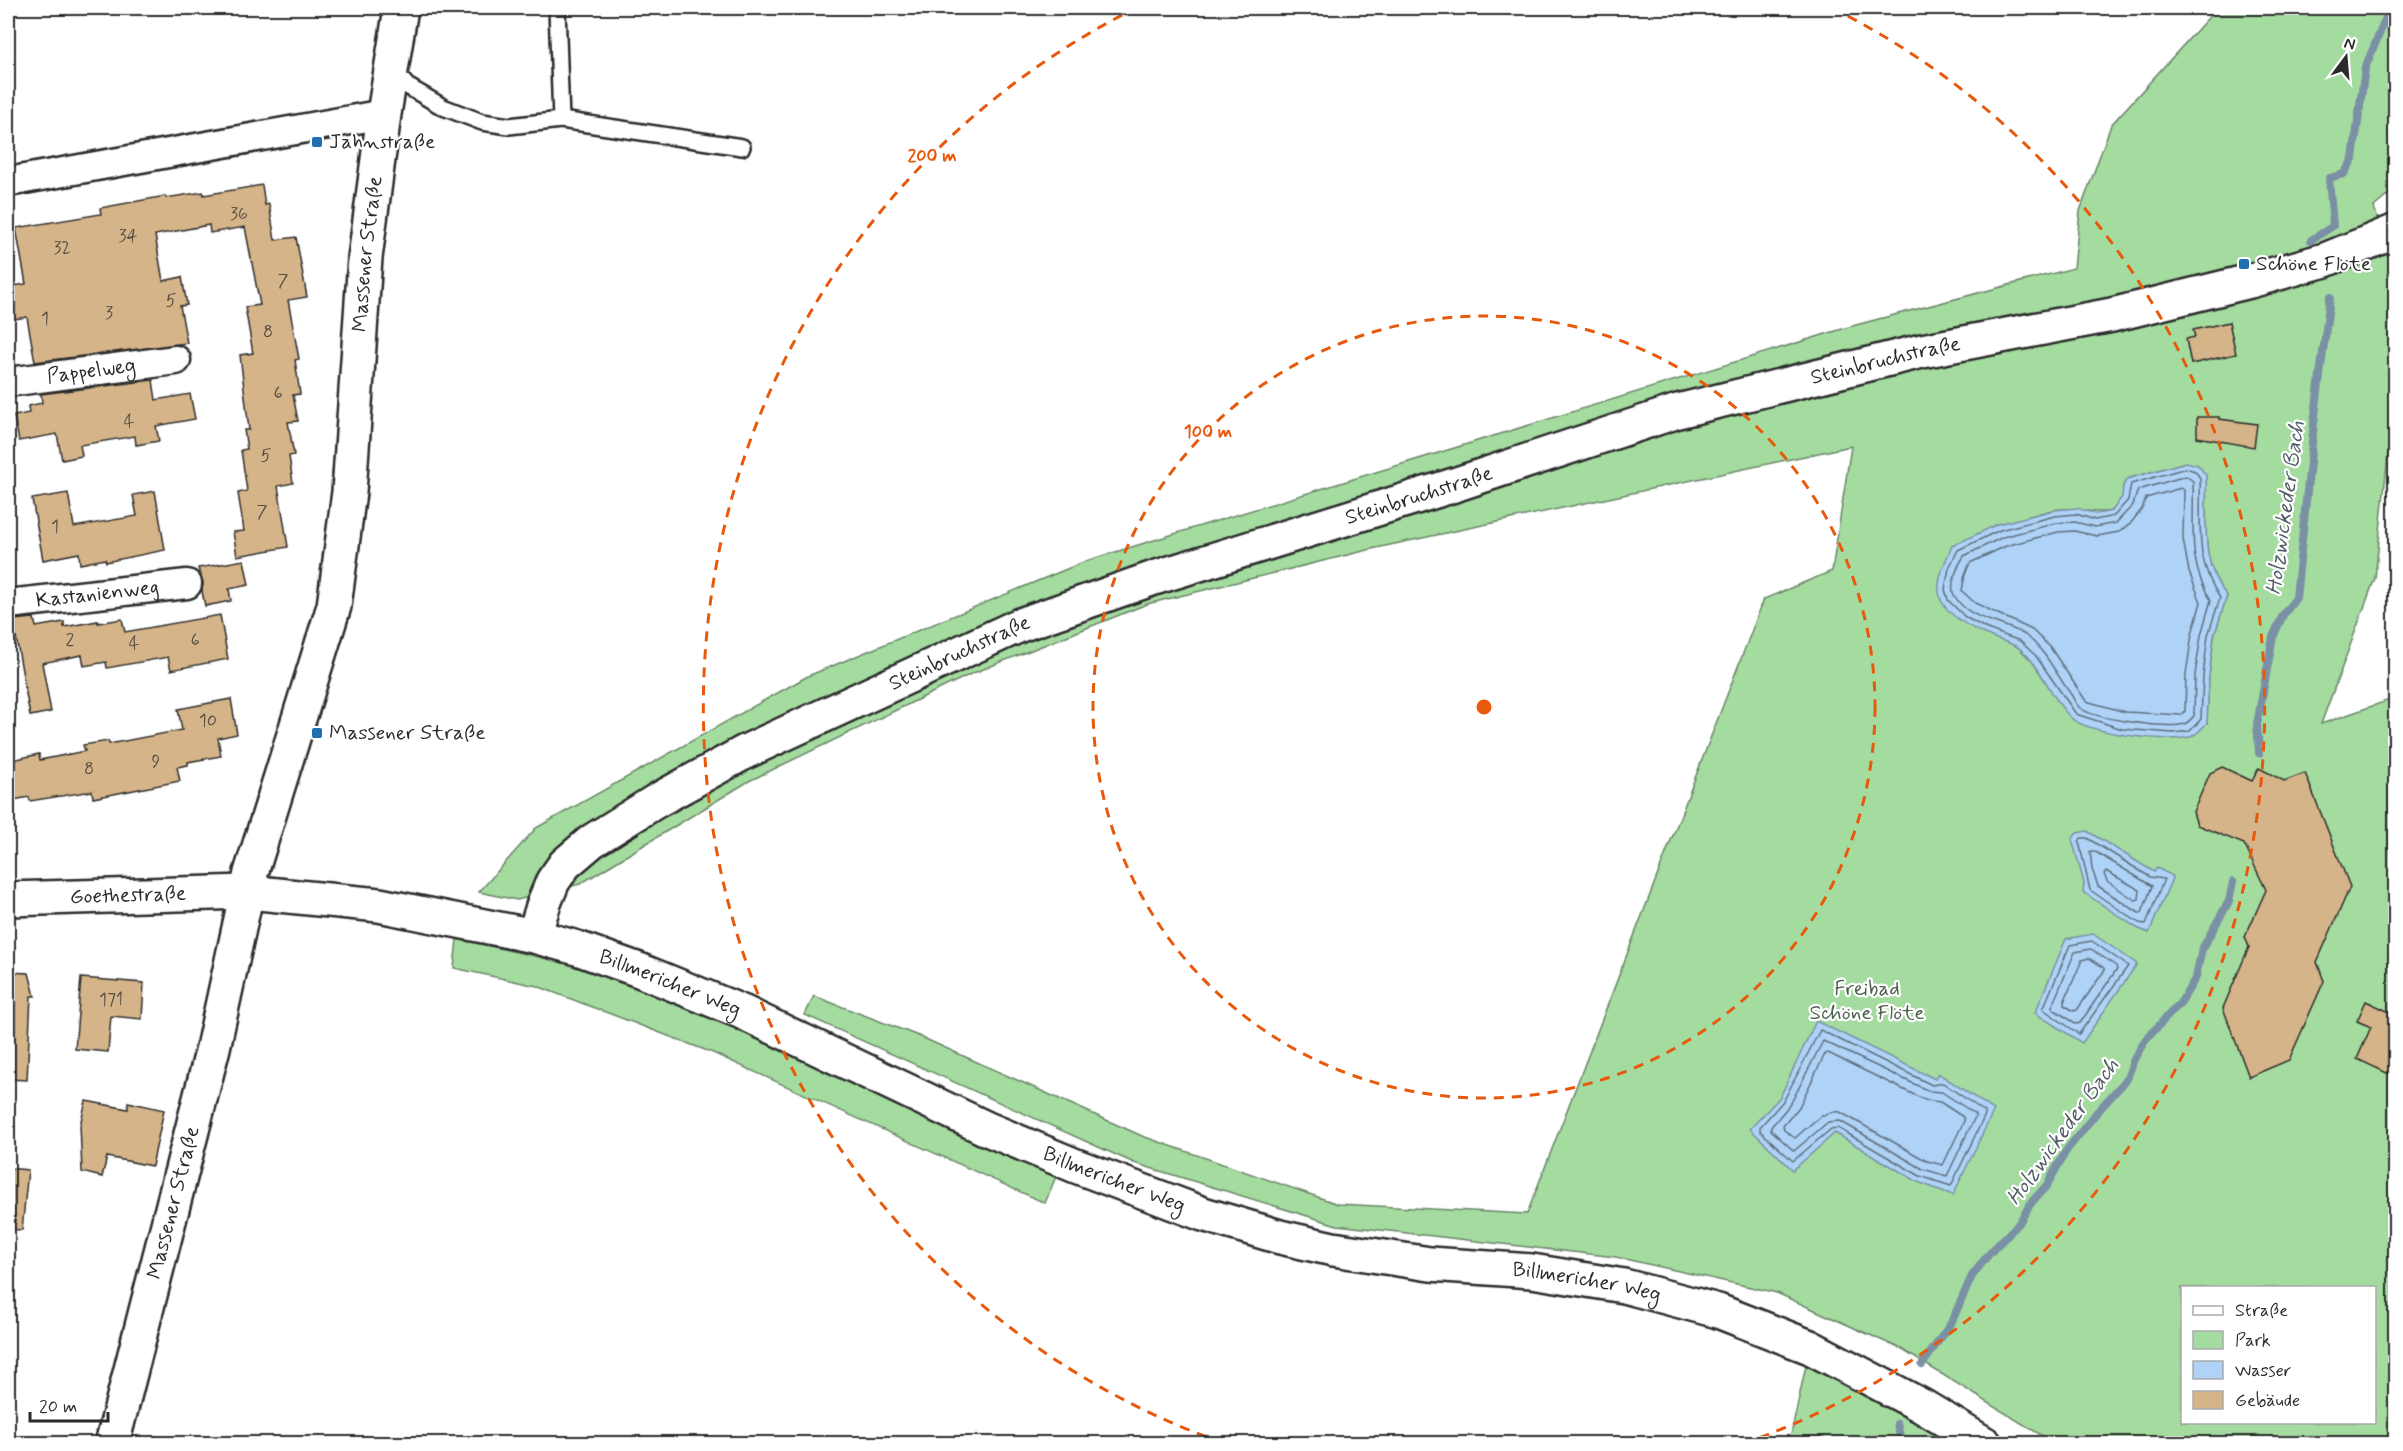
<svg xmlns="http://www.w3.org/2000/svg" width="2403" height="1451" viewBox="0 0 2403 1451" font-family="Mynerve,sans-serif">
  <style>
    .green { fill: #a4dca0; stroke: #688466; stroke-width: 1.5; fill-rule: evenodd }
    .water { fill: #aed3f7; stroke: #7a90a5; stroke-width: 1.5 }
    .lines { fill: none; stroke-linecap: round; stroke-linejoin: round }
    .shore { stroke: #5f6e7d; stroke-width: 1.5 }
    .stream { stroke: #7a90a5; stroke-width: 8 }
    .building { fill: #d6b489; stroke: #2b2b2b; stroke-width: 1.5 }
    .lane-casing { stroke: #2b2b2b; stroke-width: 20 }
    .street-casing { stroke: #2b2b2b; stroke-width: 33 }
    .secondary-casing { stroke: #2b2b2b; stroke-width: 38 }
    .lane { stroke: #fff; stroke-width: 15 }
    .street { stroke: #fff; stroke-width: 28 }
    .secondary { stroke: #fff; stroke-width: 33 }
    .ring { fill: none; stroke: #e8590c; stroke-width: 3; stroke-dasharray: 10 8 }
    .poi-dot { fill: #1f6fb2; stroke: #fff; stroke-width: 2 }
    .labels { text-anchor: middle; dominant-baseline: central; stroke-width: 4.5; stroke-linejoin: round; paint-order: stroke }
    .number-label { font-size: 18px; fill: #564d42 }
    .poi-label { font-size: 21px; fill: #2b2b2b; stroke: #fff; text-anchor: start }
    .street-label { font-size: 21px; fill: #2b2b2b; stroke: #fff }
    .park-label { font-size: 21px; fill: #4f604e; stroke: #fff }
    .water-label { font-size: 22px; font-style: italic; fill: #525d68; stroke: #fff }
    .centre { fill: #e8590c; stroke: #fff; stroke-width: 3 }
    .ring-label { font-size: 18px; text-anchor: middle; font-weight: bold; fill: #e8590c; stroke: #fff; stroke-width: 4.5; stroke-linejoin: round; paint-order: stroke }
  </style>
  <rect width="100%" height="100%" fill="#fff"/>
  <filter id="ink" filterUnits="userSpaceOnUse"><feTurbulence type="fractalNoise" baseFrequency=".0167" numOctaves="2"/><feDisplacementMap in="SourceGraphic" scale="12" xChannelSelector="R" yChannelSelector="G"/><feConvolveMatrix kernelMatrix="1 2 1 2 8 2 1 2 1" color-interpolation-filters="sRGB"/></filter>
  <g filter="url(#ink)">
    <!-- green -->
    <g class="green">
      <path d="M 2217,8 L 2395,8 L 2395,189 L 2374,207 L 2395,272 L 2395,388 L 2375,578 L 2321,724 L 2395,698 L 2395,1443 L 2054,1443 L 1901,1349 L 1777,1293 L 1616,1257 L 1337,1225 L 1134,1163 L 805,1015 L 814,996 L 921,1037 L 1142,1136 L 1338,1204 L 1527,1214 L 1764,599 L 1832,571 L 1851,446 L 1376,548 L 1147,604 L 971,674 L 749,781 L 580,884 L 517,900 L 479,892 L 536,828 L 808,676 L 1086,561 L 1852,326 L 2074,268 L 2080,211 L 2111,125 ZM 2186,462 L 2206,476 C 2208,516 2198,563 2227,596 L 2214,636 L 2209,676 L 2207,723 L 2058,700 L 2032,661 L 2017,646 L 1952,546 C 1985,533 2019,517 2053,510 C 2075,506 2090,515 2112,511 L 2123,497 L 2123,486 L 2127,479 ZM 2182,1288 L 2374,1288 L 2374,1422 L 2182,1422 Z"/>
      <path d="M 457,939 L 570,964 L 736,1024 L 1057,1174 L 1045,1203 L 713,1053 L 537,986 L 454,968 Z"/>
      <path d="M 1810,1347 L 1985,1444 L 1789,1444 Z"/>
    </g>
    <!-- water -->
    <g class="water">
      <path d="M 2186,462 L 2198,465 L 2206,475 C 2208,515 2198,563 2227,596 L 2214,636 L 2209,676 L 2207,723 C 2202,728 2196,736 2190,737 C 2168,743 2085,733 2070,717 C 2050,697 2042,666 2019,648 C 2012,643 2002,641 1994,638 C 1977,631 1951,619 1942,602 C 1933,584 1945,563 1952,546 L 1998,524 L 2054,510 L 2077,508 L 2096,514 L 2112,511 L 2122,497 L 2123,486 L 2127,479 Z"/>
      <path d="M 2087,831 L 2154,872 L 2157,868 L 2173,876 L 2149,933 L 2137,928 L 2083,892 L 2084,883 L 2072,839 L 2077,833 Z"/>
      <path d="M 2093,934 L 2137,964 L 2082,1043 L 2035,1013 L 2066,939 Z"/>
      <path d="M 1816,1021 L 1935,1079 L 1938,1073 L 1994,1110 L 1953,1195 L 1918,1182 L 1835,1133 L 1793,1170 L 1750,1129 L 1780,1097 Z"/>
    </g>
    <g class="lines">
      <!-- shore -->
      <g class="shore">
        <path d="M 2186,468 L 2195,471 L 2200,478 C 2202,524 2193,557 2220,598 L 2208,635 L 2203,676 L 2201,719 L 2190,731 L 2173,733 L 2122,729 L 2076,714 L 2036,656 L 2020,641 L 1987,629 L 1965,617 L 1948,600 L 1945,589 L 1949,568 L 1958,550 L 2000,530 L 2055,516 L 2076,514 L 2095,520 L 2114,516 L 2128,500 L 2131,484 Z"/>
        <path d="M 2186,476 L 2193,481 C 2195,524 2186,561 2211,600 L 2201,635 L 2195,675 L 2194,716 C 2191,719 2188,723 2184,724 C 2166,729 2094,719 2080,708 C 2076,705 2073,697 2070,693 C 2056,674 2045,649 2025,635 C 2003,621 1968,621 1954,595 C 1949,584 1958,565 1964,556 L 2003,537 L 2056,523 L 2075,522 L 2095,527 L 2116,523 L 2133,505 L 2138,490 Z"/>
        <path d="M 2181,488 L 2184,490 L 2183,539 L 2189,572 L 2201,602 L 2192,634 L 2186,674 L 2185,711 L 2182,715 L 2125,712 L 2086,701 L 2050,647 L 2032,630 L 1975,603 L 1962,591 L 1965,574 L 1970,563 L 2006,546 L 2058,532 L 2074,531 L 2097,536 L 2119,532 L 2130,524 L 2142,509 L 2146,498 Z"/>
        <path d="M 2081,838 L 2087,838 L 2150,877 L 2164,879 L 2146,924 L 2139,923 L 2090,890 L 2079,842 Z"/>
        <path d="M 2090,851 L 2094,851 L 2152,886 L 2142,913 L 2139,913 L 2098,886 L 2092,869 Z"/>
        <path d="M 2106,871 L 2140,890 L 2139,899 L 2135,900 L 2107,881 L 2104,874 Z"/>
        <path d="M 2092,941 L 2128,966 L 2079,1034 L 2043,1009 L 2070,945 Z"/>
        <path d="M 2091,949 L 2116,966 L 2117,969 L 2080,1023 L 2077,1024 L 2053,1009 L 2052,1006 L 2075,952 Z"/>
        <path d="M 2089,958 L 2104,968 L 2104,971 L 2077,1010 L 2074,1011 L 2064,1005 L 2064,1002 L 2082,960 Z"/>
        <path d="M 1820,1030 L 1932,1085 L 1943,1083 L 1985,1112 L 1985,1115 L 1951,1186 L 1920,1176 L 1838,1128 L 1831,1129 L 1793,1161 L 1760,1131 L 1760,1127 L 1784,1100 Z"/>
        <path d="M 1823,1041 L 1929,1091 L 1942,1092 L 1975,1114 L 1975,1117 L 1947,1176 L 1923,1169 L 1840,1121 L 1828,1122 L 1794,1151 L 1771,1130 L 1771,1127 L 1791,1103 Z"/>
        <path d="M 1828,1053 L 1925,1100 L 1940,1102 L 1963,1117 L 1964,1121 L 1943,1165 L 1927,1161 L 1840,1112 C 1821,1110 1809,1127 1795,1138 L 1784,1130 L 1783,1126 L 1799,1107 L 1825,1054 Z"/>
      </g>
      <!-- stream -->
      <g class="stream">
        <path d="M 2311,240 L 2333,226 L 2329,178 L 2344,174 L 2353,159 L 2365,68 L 2390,8"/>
        <path d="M 2259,753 L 2257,724 L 2273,637 L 2283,615 L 2296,598 L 2314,423 L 2330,297"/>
        <path d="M 1922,1365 L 1951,1323 L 1972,1276 L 1988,1255 L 2019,1223 L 2031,1203 L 2047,1185 L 2066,1151 L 2097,1112 L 2127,1079 L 2134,1059 L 2146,1039 L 2181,1002 L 2196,977 L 2202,949 L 2229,901 L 2233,882"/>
        <path d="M 1897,1424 L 1902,1444"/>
      </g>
    </g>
    <!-- building -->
    <g class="building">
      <path d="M 262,185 L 265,205 L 269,204 L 275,240 L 296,237 L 307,297 L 288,300 L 299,359 L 295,360 L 300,394 L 293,395 L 298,421 L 288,422 L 294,455 L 289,456 L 293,483 L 278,486 L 288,547 L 237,556 L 233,532 L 244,531 L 238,493 L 247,491 L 241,450 L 247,449 L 244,430 L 249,430 L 240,355 L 253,353 L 245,307 L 260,305 L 245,227 L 210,233 L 209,225 L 155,235 L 163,281 L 182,277 L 187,305 L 180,306 L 187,343 L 35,362 L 27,317 L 8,320 L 8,287 L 26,284 L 16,228 L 101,214 L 100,208 L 165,196 L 166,198 L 203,192 L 204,195 Z"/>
      <path d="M 2229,322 L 2236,354 L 2191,364 L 2186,339 L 2195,337 L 2193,330 Z"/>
      <path d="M 153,380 L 156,400 L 190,394 L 195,419 L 156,426 L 159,441 L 136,445 L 135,436 L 80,445 L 82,456 L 62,460 L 57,434 L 19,441 L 14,416 L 29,413 L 28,406 L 42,403 L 41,394 Z"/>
      <path d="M 2197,417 L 2219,417 L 2219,419 L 2257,424 L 2254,447 L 2197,437 Z"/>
      <path d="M 155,491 L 165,550 L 106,562 L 105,559 L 80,564 L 79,553 L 43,560 L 32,499 L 68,493 L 74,527 L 137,516 L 133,495 Z"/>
      <path d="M 244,560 L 249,585 L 229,589 L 231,601 L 205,606 L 202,591 L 203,582 L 198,568 Z"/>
      <path d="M 220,615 L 228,659 L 171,670 L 168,657 L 107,668 L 106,662 L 84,666 L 82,655 L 42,663 L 51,712 L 30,716 L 13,620 L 34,618 L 36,627 L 64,622 L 64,627 L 98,621 L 98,623 L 122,619 L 125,632 Z"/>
      <path d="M 231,699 L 237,734 L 218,738 L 221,756 L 188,762 L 188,765 L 177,767 L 180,781 L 93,798 L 92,791 L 30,801 L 29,797 L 8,801 L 8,761 L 39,754 L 40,760 L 85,751 L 83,745 L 108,741 L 109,744 L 182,730 L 178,709 Z"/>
      <path d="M 2222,767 L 2252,781 L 2259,768 L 2284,781 L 2305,773 L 2350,887 L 2317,962 L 2324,981 L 2289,1060 L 2249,1077 L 2223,1008 L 2249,947 L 2245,937 L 2266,890 L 2244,844 L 2197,825 L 2193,812 L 2210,773 Z"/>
      <path d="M 8,972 L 29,973 L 35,996 L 31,996 L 27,1080 L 8,1079 Z"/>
      <path d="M 81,978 L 144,983 L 142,1019 L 111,1016 L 108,1052 L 75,1049 Z"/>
      <path d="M 2366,1001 L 2396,1015 L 2396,1059 L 2389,1074 L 2357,1059 L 2371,1027 L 2357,1021 Z"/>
      <path d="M 86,1101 L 128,1109 L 128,1102 L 164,1110 L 152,1166 L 107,1157 L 102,1177 L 82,1172 L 80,1125 Z"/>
      <path d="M 8,1168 L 28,1170 L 22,1230 L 8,1229 Z"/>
    </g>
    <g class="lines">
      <!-- lane casing -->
      <g class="lane-casing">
        <g id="lane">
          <path d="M 557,8 L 561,120"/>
          <path d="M 393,69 L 407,86 L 443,107 L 482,122 L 509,126 L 561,120 L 742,147"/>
        </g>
      </g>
      <!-- street casing -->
      <g class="street-casing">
        <g id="street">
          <path d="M 8,182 L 384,114"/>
          <path id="s1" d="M 8,382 L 176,360"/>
          <path id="s2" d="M 8,604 L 187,584"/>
        </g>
      </g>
      <!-- secondary casing -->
      <g class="secondary-casing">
        <g id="secondary">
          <path id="s3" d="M 8,899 L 247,892 L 379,905 L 534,936 L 577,948 L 639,970 L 742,1012 L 985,1128 L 1076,1166 L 1203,1214 L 1280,1237 L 1333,1249 L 1430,1264 L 1532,1271 L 1624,1286 L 1718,1311 L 1810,1347 L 1922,1406 L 1985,1444"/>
          <path id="s4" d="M 534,936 L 544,903 L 553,881 L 565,864 L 592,841 L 656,801 L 745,752 L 1020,625 L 1154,578 L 1448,487 L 1678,411 L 1922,351 L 2112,315 L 2250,281 L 2325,260 L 2396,231"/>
          <path id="s5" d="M 112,1444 L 213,1048 L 251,873 L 334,606 L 349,492 L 365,258 L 384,114 L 401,8"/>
        </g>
      </g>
      <!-- lane -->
      <use href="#lane" class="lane"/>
      <!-- street -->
      <use href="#street" class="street"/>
      <!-- secondary -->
      <use href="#secondary" class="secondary"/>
    </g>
  </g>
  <!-- distance rings -->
  <g class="ring">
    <circle cx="1484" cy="707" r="391"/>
    <path d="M1223 1443A781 781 0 0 1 1136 8M1832 8A781 781 0 0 1 1745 1443"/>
  </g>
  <!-- markers -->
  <g class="poi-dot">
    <rect x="311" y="136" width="12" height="12" rx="3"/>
    <rect x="2238" y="258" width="12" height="12" rx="3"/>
    <rect x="311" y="727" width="12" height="12" rx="3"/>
  </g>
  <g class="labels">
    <!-- number labels -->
    <g class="number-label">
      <text x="239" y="214">36</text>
      <text x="128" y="236">34</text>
      <text x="62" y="248">32</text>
      <text x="283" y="281">7</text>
      <text x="171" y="301">5</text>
      <text x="109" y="313">3</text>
      <text x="45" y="319">1</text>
      <text x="268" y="332">8</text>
      <text x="278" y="393">6</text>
      <text x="129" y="422">4</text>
      <text x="266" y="456">5</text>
      <text x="262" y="512">7</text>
      <text x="55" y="527">1</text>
      <text x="70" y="640">2</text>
      <text x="195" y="640">6</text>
      <text x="134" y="644">4</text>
      <text x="208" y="721">10</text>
      <text x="156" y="762">9</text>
      <text x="89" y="769">8</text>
      <text x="111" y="1000">171</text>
    </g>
    <!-- poi labels -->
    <g class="poi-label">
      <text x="329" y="142">Jahnstraße</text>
      <text x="2256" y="264">Schöne Flöte</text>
      <text x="329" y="733">Massener Straße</text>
    </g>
    <!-- street labels -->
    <g class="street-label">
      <text stroke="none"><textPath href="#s5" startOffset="1221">Massener Straße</textPath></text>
      <text stroke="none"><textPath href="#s4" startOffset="1500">Steinbruchstraße</textPath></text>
      <text stroke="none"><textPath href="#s1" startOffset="84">Pappelweg</textPath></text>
      <text stroke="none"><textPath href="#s4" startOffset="1014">Steinbruchstraße</textPath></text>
      <text stroke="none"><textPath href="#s2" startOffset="90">Kastanienweg</textPath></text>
      <text stroke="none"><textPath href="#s4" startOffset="528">Steinbruchstraße</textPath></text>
      <text stroke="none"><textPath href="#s3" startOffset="120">Goethestraße</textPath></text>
      <text stroke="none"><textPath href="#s3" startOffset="674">Billmericher Weg</textPath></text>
      <text stroke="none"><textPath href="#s3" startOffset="1160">Billmericher Weg</textPath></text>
      <text stroke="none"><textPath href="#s5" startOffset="249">Massener Straße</textPath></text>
      <text stroke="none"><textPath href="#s3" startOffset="1646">Billmericher Weg</textPath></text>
    </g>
    <!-- park labels -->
    <g class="park-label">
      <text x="1867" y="989">Freibad<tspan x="1867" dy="24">Schöne Flöte</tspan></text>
    </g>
    <!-- water labels -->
    <g class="water-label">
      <text transform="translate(2286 508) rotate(-82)">Holzwickeder Bach</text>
      <text transform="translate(2063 1132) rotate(-54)">Holzwickeder Bach</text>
    </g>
  </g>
  <circle cx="1484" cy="707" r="9" class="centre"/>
  <g class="ring-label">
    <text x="932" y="161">200 m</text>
    <text x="1208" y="437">100 m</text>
  </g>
  <!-- margin -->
  <rect width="2403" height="1451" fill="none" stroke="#fff" stroke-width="30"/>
  <rect x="15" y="15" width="2373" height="1421" fill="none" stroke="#2b2b2b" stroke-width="2" filter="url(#ink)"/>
  <!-- legend -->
  <rect x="2181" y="1286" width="195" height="138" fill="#ffffff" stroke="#aaaaaa" stroke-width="1.5"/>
  <rect x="2193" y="1306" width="30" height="9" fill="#ffffff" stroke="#aaaaaa" stroke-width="1.5"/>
  <text x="2235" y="1316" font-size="18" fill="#2b2b2b">Straße</text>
  <rect x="2193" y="1331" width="30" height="18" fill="#a4dca0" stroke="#aaaaaa" stroke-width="1.5"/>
  <text x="2235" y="1346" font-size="18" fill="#2b2b2b">Park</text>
  <rect x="2193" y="1361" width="30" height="18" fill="#aed3f7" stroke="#aaaaaa" stroke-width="1.5"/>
  <text x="2235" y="1376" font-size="18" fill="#2b2b2b">Wasser</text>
  <rect x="2193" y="1391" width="30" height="18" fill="#d6b489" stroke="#aaaaaa" stroke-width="1.5"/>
  <text x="2235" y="1406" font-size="18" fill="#2b2b2b">Gebäude</text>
  <!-- north arrow -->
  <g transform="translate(2346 57) rotate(16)" stroke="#ffffff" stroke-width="4.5" paint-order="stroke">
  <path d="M0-4.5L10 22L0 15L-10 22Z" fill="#2b2b2b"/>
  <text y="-9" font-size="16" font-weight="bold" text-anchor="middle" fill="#2b2b2b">N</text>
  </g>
  <!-- scale -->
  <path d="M30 1412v9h78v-9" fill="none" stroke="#2b2b2b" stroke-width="3"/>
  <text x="39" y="1412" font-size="18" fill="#2b2b2b" stroke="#ffffff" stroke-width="4.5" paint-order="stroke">20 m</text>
</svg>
